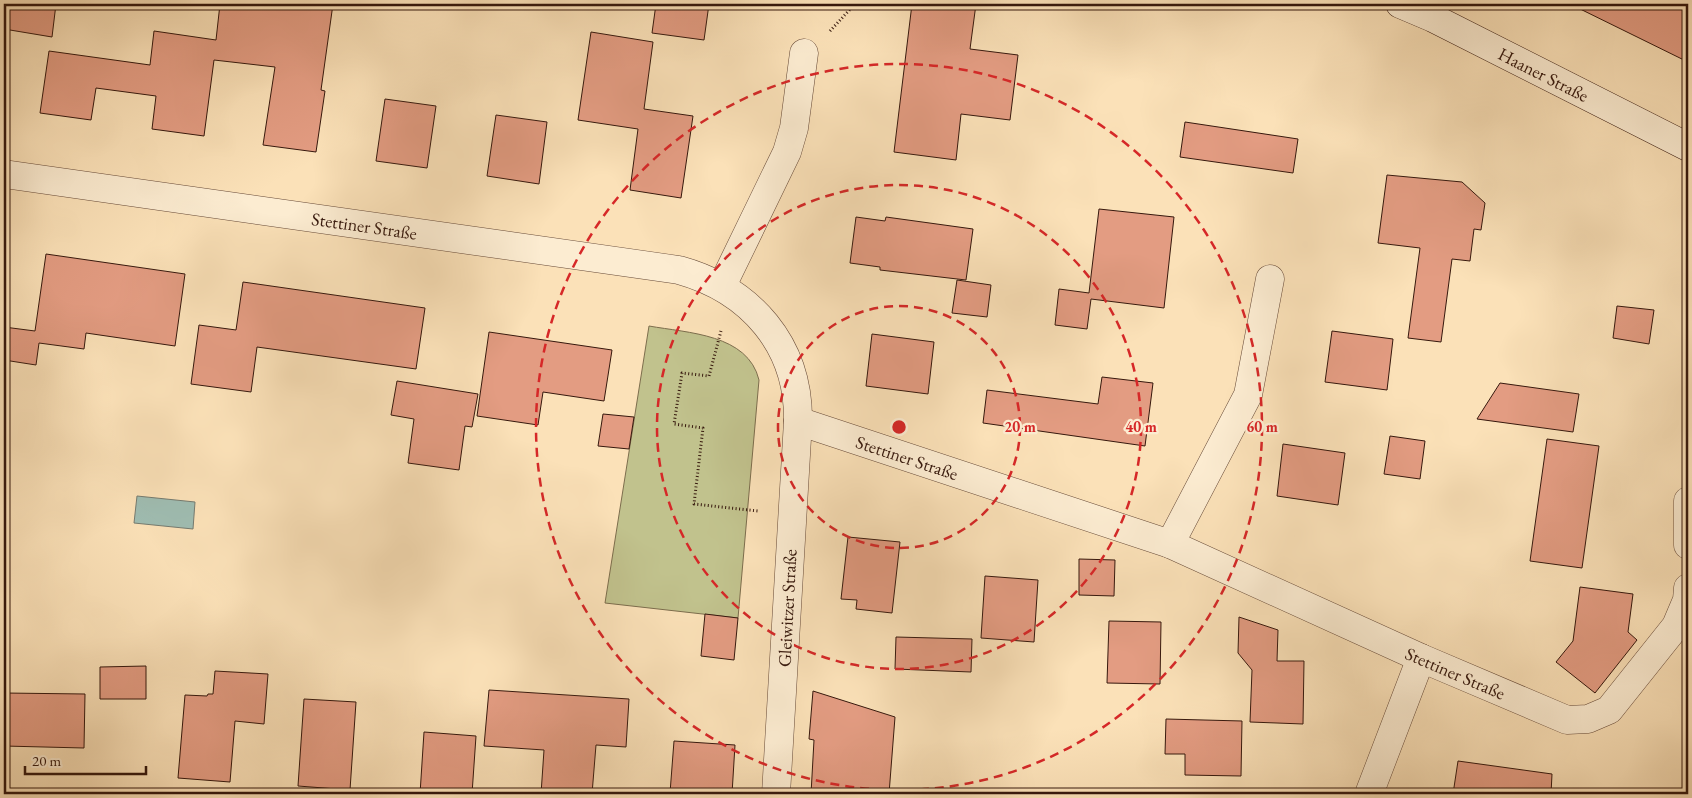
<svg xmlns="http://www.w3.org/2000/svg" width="1692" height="798" viewBox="0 0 1692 798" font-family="'EB Garamond',serif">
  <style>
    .green { fill: #c1c28d; stroke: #7c6d4d }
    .water { fill: #9fbdb2; stroke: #757b70 }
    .building { fill: #e39c82; stroke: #36180d }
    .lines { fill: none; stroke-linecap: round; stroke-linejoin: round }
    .minor-casing { stroke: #674a38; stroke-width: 29 }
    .secondary-casing { stroke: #36180d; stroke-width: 29 }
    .path { stroke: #36180d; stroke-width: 3; stroke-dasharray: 1 2.5; stroke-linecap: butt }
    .minor { stroke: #fcecd1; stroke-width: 28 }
    .secondary { stroke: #fcecd1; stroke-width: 28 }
    .ring { fill: none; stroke: #d62828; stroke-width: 2.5; stroke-dasharray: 9 6 }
    .labels { text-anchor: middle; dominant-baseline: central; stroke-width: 4.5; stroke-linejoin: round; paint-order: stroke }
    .street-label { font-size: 18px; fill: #36180d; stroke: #fcecd1 }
    .centre { fill: #d62828; stroke: #fcecd1; stroke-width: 2.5 }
    .ring-label { font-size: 15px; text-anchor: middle; font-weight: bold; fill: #d62828; stroke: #fcecd1; stroke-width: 4.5; stroke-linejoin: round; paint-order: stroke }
  </style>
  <rect width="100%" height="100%" fill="#fbe1b8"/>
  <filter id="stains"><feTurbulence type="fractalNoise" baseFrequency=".004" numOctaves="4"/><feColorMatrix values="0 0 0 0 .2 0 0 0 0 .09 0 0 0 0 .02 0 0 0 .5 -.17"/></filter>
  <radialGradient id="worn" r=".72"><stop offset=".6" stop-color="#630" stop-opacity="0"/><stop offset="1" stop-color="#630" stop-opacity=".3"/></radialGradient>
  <!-- green -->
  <path class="green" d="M 649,326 C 688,333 748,334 759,380 L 738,618 L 605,603 Z"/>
  <!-- water -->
  <path class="water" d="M 137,496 L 195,502 L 193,529 L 134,523 Z"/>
  <!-- building -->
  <g class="building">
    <path d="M 4,4 L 56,4 L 52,37 L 4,29 Z"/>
    <path d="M 220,4 L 333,4 L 321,90 L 325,91 L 316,152 L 263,145 L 275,67 L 214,60 L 204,136 L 152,129 L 156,96 L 96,88 L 91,120 L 40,113 L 49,51 L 150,65 L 154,31 L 216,40 Z"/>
    <path d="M 656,4 L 709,4 L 704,40 L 652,33 Z"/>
    <path d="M 912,4 L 976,4 L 970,49 L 1018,55 L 1010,120 L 961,114 L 956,160 L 894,152 Z"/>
    <path d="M 1570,4 L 1688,4 L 1688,62 Z"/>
    <path d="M 591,32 L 653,42 L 644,109 L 693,116 L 681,198 L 630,190 L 638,129 L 578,120 Z"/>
    <path d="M 385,99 L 436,106 L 427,168 L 376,161 Z"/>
    <path d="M 496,115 L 547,122 L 539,184 L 487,176 Z"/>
    <path d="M 1185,122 L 1298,139 L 1293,173 L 1180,157 Z"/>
    <path d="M 1387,175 L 1462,182 L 1485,203 L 1481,230 L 1474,229 L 1470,261 L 1452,259 L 1441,342 L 1408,338 L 1420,248 L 1378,243 Z"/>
    <path d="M 1099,209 L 1174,217 L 1164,308 L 1091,299 L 1087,329 L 1055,325 L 1059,289 L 1089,293 Z"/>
    <path d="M 856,217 L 885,221 L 886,217 L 973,229 L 966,280 L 880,270 L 880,267 L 850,263 Z"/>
    <path d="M 46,254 L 185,274 L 175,346 L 86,333 L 84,349 L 39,343 L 36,365 L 4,360 L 4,327 L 35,331 Z"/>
    <path d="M 957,280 L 991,285 L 987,317 L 952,313 Z"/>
    <path d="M 243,282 L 425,308 L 416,369 L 257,347 L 251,392 L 191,384 L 199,325 L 236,330 Z"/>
    <path d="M 1617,306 L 1654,310 L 1649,344 L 1613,338 Z"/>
    <path d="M 1332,331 L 1393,339 L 1387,390 L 1325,382 Z"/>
    <path d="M 489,332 L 612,350 L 604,401 L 543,392 L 538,425 L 477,416 Z"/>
    <path d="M 872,334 L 934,342 L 928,394 L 866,386 Z"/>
    <path d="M 1102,377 L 1153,383 L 1145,446 L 983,423 L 987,390 L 1098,404 Z"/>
    <path d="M 397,381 L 478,394 L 472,427 L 465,426 L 459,470 L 408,463 L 414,419 L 391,415 Z"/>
    <path d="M 1500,383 L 1579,394 L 1573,432 L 1477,419 Z"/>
    <path d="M 603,414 L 634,417 L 629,449 L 598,446 Z"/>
    <path d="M 1390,436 L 1425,441 L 1420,479 L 1384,474 Z"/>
    <path d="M 1547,439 L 1599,446 L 1582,568 L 1530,561 Z"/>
    <path d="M 1283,444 L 1345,453 L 1338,505 L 1277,496 Z"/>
    <path d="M 848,537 L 900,542 L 892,613 L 856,609 L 857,600 L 841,599 Z"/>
    <path d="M 1079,559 L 1115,560 L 1114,596 L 1079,595 Z"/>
    <path d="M 985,576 L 1038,580 L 1034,642 L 981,638 Z"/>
    <path d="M 1580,587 L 1633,594 L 1628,632 L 1637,640 L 1595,693 L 1556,662 L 1573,641 Z"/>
    <path d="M 705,614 L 738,618 L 734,660 L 701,656 Z"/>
    <path d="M 1239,617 L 1278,630 L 1277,661 L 1304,661 L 1303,724 L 1250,722 L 1252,670 L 1238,653 Z"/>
    <path d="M 1109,621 L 1161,622 L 1160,684 L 1107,683 Z"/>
    <path d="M 896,637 L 972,639 L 971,672 L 895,669 Z"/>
    <path d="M 146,666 L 146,699 L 100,699 L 100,667 Z"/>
    <path d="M 215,671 L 268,674 L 264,724 L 235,721 L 230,782 L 178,778 L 185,695 L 207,696 L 208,694 L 213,694 Z"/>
    <path d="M 489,690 L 629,699 L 626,747 L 596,745 L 592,794 L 541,794 L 544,750 L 484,746 Z"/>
    <path d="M 813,691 L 895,717 L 889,794 L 811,794 L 814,740 L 809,739 Z"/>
    <path d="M 4,693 L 85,694 L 84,748 L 4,746 Z"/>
    <path d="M 304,699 L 356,702 L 350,790 L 298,786 Z"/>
    <path d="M 1166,719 L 1242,721 L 1241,776 L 1185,775 L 1185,754 L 1165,754 Z"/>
    <path d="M 424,732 L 476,736 L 472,794 L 420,794 Z"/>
    <path d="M 674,741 L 735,745 L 732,794 L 670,793 Z"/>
    <path d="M 1458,761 L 1552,774 L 1551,794 L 1453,794 Z"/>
  </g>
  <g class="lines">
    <!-- minor casing -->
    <g class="minor-casing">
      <g id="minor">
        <path id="s1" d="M 4,174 L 679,270 C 751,290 799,345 798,421 L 776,794"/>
        <path d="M 722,286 L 787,152 L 794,128 L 804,53"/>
        <path id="s2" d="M 798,421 L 1170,544 L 1421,658 L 1567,720 L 1588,719 L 1609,710 L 1676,626 L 1687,600 L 1688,588"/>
        <path d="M 1688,501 L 1688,545"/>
        <path d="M 1170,544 L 1248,395 L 1270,279"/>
        <path d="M 1369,794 L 1421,658"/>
      </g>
    </g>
    <!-- secondary casing -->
    <g class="secondary-casing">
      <g id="secondary">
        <path id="s3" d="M 1400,4 L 1433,18 L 1688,147"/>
      </g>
    </g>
    <!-- path -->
    <g class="path">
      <path d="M 830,31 L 855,4"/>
      <path d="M 721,331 L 709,376 L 682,373 L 674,424 L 703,428 L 694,504 L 758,511"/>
    </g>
    <!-- minor -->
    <use href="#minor" class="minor"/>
    <!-- secondary -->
    <use href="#secondary" class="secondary"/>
  </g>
  <!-- distance rings -->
  <g class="ring">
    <circle cx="899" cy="427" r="121"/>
    <circle cx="899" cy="427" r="242"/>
    <circle cx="899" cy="427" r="363"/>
  </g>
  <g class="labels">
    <!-- street labels -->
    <g class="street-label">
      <text stroke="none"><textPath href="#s3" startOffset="160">Haaner Straße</textPath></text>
      <text stroke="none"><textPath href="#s1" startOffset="364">Stettiner Straße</textPath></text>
      <text stroke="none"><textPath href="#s2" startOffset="115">Stettiner Straße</textPath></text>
      <text transform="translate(787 608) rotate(-87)">Gleiwitzer Straße</text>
      <text stroke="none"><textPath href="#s2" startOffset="705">Stettiner Straße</textPath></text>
    </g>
  </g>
  <circle cx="899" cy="427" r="8" class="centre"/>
  <g class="ring-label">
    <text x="1020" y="432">20 m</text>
    <text x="1141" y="432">40 m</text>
    <text x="1262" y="432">60 m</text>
  </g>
  <!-- margin -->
  <rect width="1692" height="798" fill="none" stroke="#fbe1b8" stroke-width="20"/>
  <rect x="5" y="5" width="1682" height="788" fill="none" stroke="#36180d" stroke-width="2.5"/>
  <rect x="10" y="10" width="1672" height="778" fill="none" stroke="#36180d"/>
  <!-- scale -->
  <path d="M25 766v8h121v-8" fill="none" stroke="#36180d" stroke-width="2.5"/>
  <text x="32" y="766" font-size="15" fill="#36180d" stroke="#fcecd1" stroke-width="4" paint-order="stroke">20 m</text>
  <rect width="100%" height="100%" filter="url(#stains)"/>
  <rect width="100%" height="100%" fill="url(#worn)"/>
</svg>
